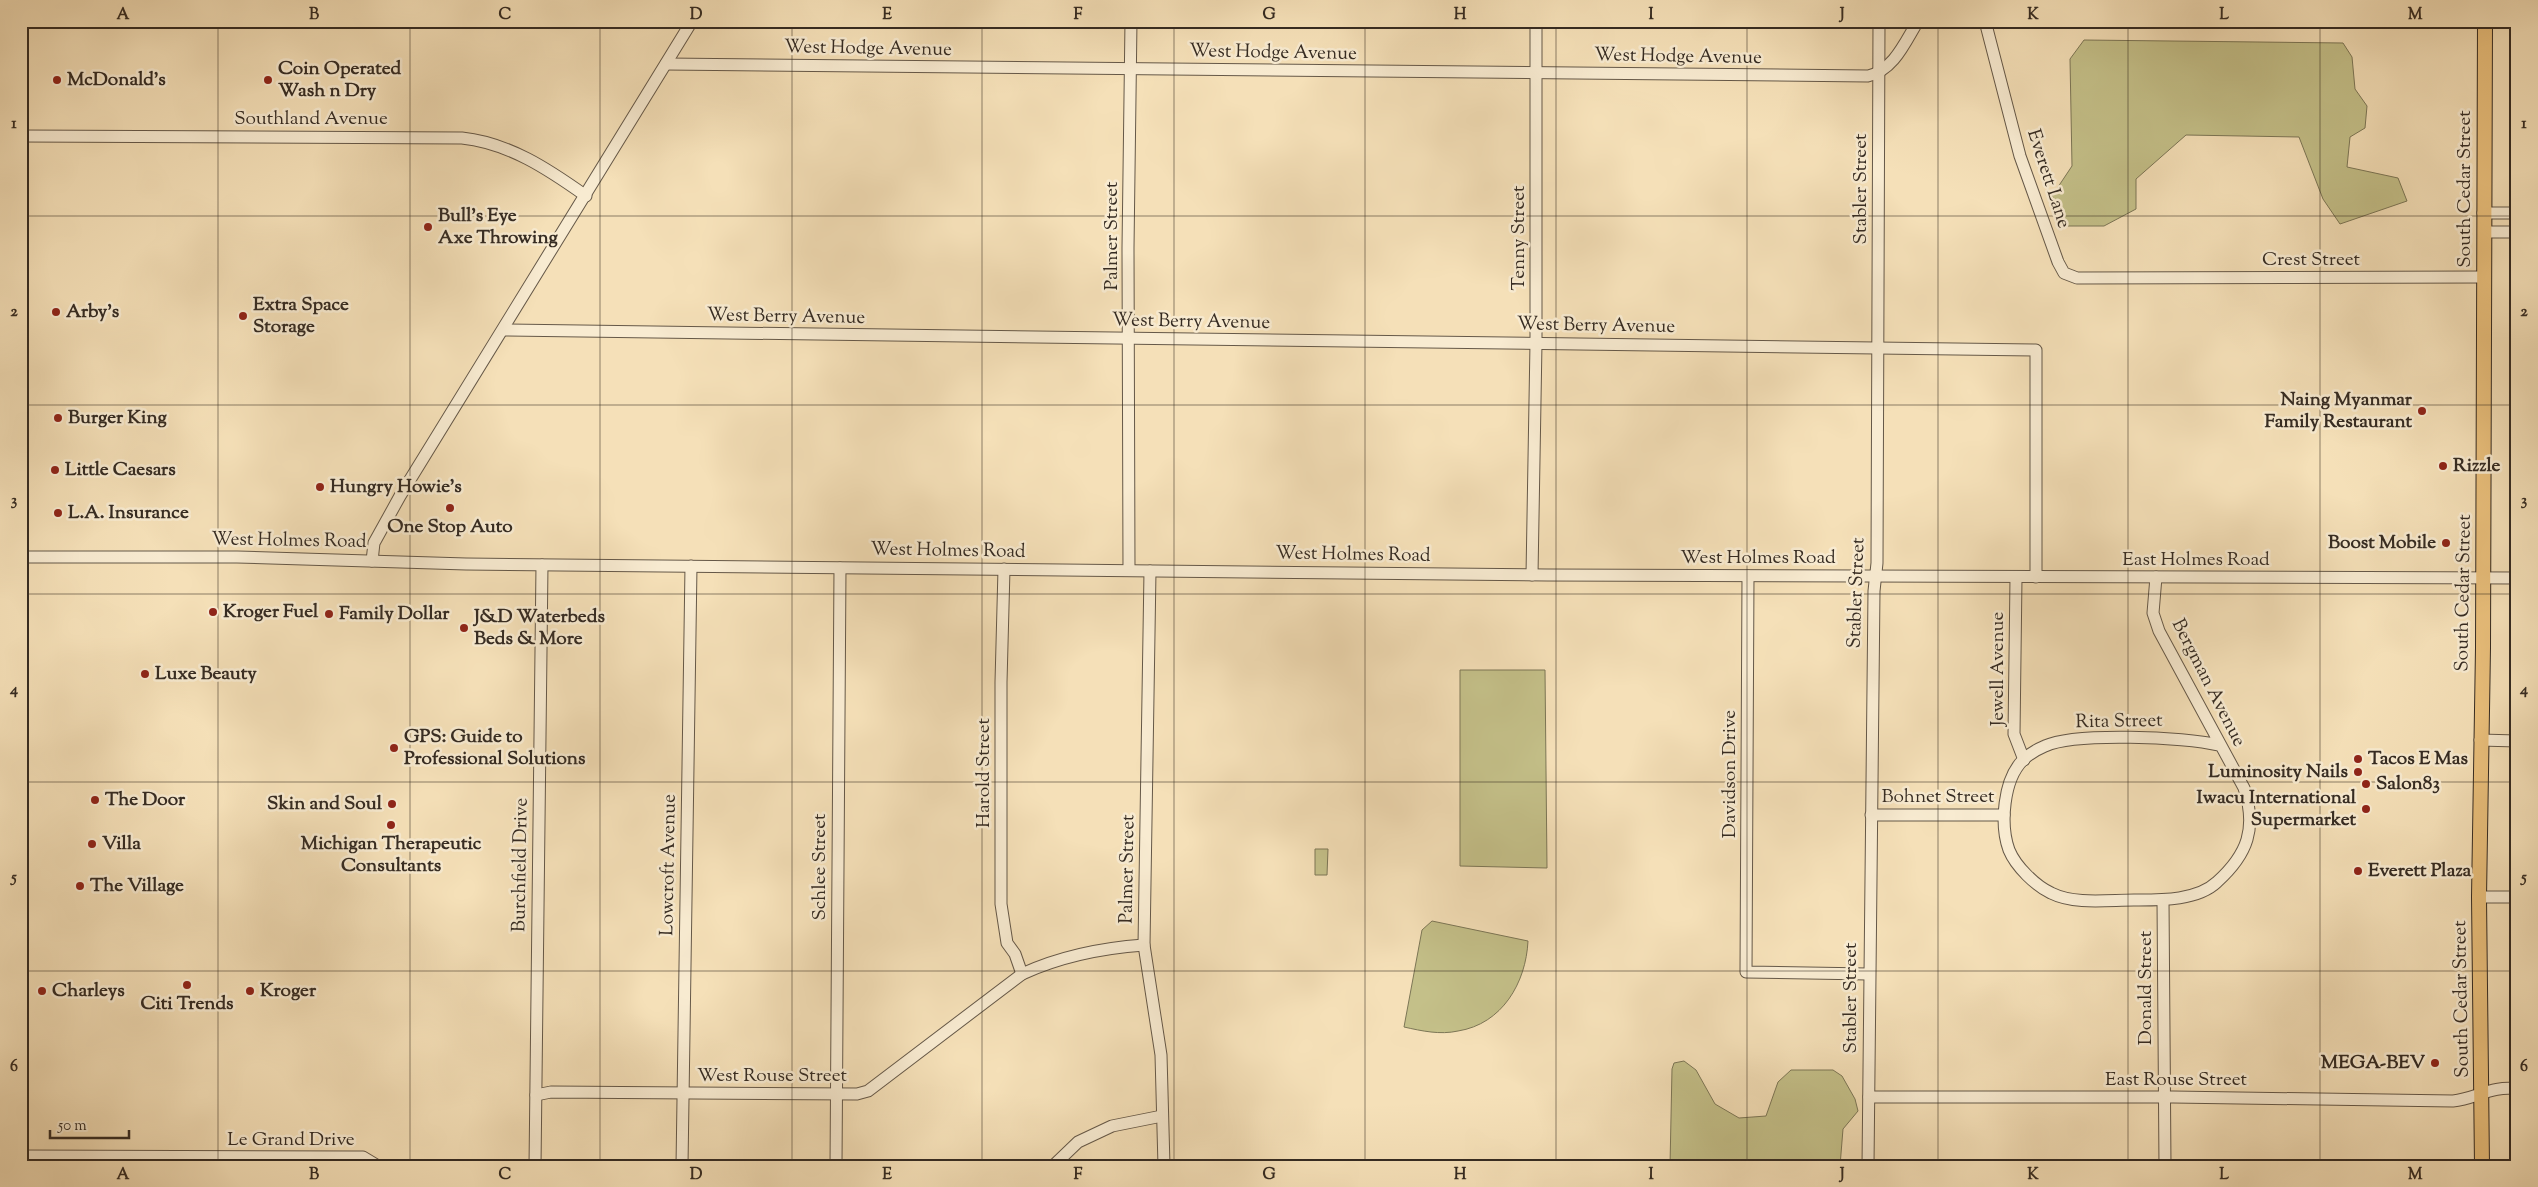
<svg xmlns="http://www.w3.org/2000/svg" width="2538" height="1187" viewBox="0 0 2538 1187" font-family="'Sorts Mill Goudy',serif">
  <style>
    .green { fill: #c4c089; stroke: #7c7656 }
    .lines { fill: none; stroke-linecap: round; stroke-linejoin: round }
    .minor-casing { stroke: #655848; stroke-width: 13 }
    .major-casing { stroke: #352b22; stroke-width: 16 }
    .minor { stroke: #f8ebd1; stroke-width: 11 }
    .major { stroke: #eac07c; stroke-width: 14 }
    .grid { fill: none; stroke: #352b22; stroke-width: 1; stroke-opacity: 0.55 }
    .poi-dot { fill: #8f2418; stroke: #f8ebd1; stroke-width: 2 }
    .labels { text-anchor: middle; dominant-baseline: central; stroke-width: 5; stroke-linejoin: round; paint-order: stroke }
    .street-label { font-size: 19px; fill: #352b22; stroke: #f8ebd1 }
    .poi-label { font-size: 19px; font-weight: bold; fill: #352b22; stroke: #f8ebd1; text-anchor: start }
    .neatline { fill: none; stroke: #352b22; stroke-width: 2 }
    .grid-label { font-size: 16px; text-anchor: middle; font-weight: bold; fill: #352b22 }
  </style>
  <rect width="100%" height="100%" fill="#f5e0b8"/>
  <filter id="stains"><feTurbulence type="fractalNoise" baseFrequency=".004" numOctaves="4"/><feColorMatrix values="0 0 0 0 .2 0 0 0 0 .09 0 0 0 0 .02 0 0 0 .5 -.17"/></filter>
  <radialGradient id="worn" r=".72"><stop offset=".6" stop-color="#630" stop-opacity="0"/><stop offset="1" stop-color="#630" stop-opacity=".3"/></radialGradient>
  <!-- green -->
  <g class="green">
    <path d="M 2084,40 L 2343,43 L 2352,57 L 2355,89 L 2367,106 L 2365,128 L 2350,137 L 2347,167 L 2398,178 L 2407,201 L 2340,224 L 2323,199 L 2299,137 L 2186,135 L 2136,179 L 2136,209 L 2104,226 L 2067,226 L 2052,196 L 2072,166 L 2070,59 Z"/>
    <path d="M 1460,670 L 1545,670 L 1547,868 L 1460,866 Z"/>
    <path d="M 1315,849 L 1328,849 L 1327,875 L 1315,875 Z"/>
    <path d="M 1432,921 L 1528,941 C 1526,983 1502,1024 1458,1031 C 1440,1035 1422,1031 1404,1027 L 1422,930 Z"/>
    <path d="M 1684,1061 L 1696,1070 L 1715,1104 L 1739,1118 L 1766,1116 L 1778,1082 L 1791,1070 L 1833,1070 L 1842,1076 L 1855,1099 L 1858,1111 L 1843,1129 L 1840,1166 L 1670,1166 L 1672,1069 L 1674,1063 Z"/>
  </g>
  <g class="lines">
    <!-- minor casing -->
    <g class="minor-casing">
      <g id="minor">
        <path d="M 1985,21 L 2020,156 L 2058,262 L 2064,273 L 2077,278 L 2484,277"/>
        <path d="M 666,64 L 1868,76 C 1894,70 1905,42 1918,21"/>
        <path d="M 21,136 L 462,138 C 509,143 548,169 586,196"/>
        <path d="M 2483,213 L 2517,213"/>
        <path d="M 2484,232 L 2517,232"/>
        <path d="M 504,330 L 2036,350 L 2036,577"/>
        <path d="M 21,557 L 237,557 L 466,564 L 1547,575 L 2517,578"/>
        <path d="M 372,561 L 374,543 L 400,496 L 692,21"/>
        <path d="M 1004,569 L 1001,682 L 1001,904 L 1007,943 L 1015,954 L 1022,974"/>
        <path d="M 1129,570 L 1128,248 L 1131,21"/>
        <path d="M 1150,571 L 1144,945 L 1161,1055 L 1164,1166"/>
        <path d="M 1532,575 L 1536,343 L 1536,21"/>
        <path d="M 1748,576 L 1746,972 L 1868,974"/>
        <path d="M 2156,577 L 2153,613 L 2159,631 L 2244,788 C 2257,828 2248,854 2217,882 C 2197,901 2159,900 2134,900 C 2108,900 2075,905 2051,893 C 2036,886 2016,867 2009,850 C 2000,825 2003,780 2023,760 C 2028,755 2038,749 2045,746 C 2075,732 2185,737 2218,745"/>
        <path d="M 2016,578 L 2014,734 L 2024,760"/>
        <path d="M 2480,740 L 2517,741"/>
        <path d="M 1871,815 L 2004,815"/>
        <path d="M 2479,897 L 2517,897"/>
        <path d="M 2163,900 L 2165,1166"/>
        <path d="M 536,1095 L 551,1092 L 857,1094 L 868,1091 L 1022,974 C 1061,956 1102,948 1144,945"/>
        <path d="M 1869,1097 L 2173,1097 L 2453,1101 C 2475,1099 2493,1085 2517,1089"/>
        <path d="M 21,1156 L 354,1157 L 363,1157 L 378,1166"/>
        <path d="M 535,1166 L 542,565"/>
        <path d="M 682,1166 L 691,566"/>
        <path d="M 836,1166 L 840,568"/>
        <path d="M 1053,1166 L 1078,1142 L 1112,1126 L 1162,1116"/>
        <path d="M 1868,1166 L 1874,591 L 1877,563 L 1879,21"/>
      </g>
    </g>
    <!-- major casing -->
    <g class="major-casing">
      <path id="major" d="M 2482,1166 L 2479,897 L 2483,648 L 2485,21"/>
    </g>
    <!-- minor -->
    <use href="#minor" class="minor"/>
    <!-- major -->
    <use href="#major" class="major"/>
  </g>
  <!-- grid -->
  <path class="grid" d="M 218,21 L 218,1166M 410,21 L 410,1166M 600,21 L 600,1166M 792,21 L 792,1166M 982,21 L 982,1166M 1174,21 L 1174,1166M 1365,21 L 1365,1166M 1556,21 L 1556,1166M 1747,21 L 1747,1166M 1938,21 L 1938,1166M 2128,21 L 2128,1166M 2320,21 L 2320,1166M 21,216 L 2517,216M 21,405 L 2517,405M 21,594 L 2517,594M 21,782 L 2517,782M 21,971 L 2517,971"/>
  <!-- markers -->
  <g class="poi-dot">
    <circle cx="57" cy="80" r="5"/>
    <circle cx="268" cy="80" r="5"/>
    <circle cx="428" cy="227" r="5"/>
    <circle cx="56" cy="312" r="5"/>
    <circle cx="243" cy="316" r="5"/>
    <circle cx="2422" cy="411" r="5"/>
    <circle cx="58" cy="418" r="5"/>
    <circle cx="2443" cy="466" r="5"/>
    <circle cx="55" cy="470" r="5"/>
    <circle cx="320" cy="487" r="5"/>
    <circle cx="450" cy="508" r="5"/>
    <circle cx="58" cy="513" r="5"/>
    <circle cx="2446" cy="543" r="5"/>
    <circle cx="213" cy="612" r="5"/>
    <circle cx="329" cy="614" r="5"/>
    <circle cx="464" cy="628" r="5"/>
    <circle cx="145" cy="674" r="5"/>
    <circle cx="394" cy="748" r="5"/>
    <circle cx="2358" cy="759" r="5"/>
    <circle cx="2358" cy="772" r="5"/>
    <circle cx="2366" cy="784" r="5"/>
    <circle cx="95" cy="800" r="5"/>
    <circle cx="392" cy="804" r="5"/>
    <circle cx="2366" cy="809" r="5"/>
    <circle cx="391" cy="825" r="5"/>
    <circle cx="92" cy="844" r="5"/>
    <circle cx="2358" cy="871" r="5"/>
    <circle cx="80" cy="886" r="5"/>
    <circle cx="187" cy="985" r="5"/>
    <circle cx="42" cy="991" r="5"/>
    <circle cx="250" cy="991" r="5"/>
    <circle cx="2435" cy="1063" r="5"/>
  </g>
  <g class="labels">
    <!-- street labels -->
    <g class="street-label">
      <text transform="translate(868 49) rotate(1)">West Hodge Avenue</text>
      <text transform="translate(1273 53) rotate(1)">West Hodge Avenue</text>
      <text transform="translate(1678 57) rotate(1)">West Hodge Avenue</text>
      <text x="311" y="119">Southland Avenue</text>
      <text transform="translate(2048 179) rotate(72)">Everett Lane</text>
      <text transform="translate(1861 189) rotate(-90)">Stabler Street</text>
      <text transform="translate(2465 189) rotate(-90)">South Cedar Street</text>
      <text transform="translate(1112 236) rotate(-90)">Palmer Street</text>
      <text transform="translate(1519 238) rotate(-90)">Tenny Street</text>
      <text x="2311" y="260">Crest Street</text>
      <text transform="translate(786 317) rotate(1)">West Berry Avenue</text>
      <text transform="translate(1191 322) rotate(1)">West Berry Avenue</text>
      <text transform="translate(1596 326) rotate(1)">West Berry Avenue</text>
      <text transform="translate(289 541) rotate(1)">West Holmes Road</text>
      <text transform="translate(948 551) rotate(1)">West Holmes Road</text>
      <text transform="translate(1353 555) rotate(1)">West Holmes Road</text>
      <text x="1758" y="558">West Holmes Road</text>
      <text x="2196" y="560">East Holmes Road</text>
      <text transform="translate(1857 593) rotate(-88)">Stabler Street</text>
      <text transform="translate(2464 593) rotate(-89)">South Cedar Street</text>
      <text transform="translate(1998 669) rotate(-90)">Jewell Avenue</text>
      <text transform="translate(2208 683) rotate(63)">Bergman Avenue</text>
      <text transform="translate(2119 722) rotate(-1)">Rita Street</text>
      <text transform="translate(984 773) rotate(-90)">Harold Street</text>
      <text transform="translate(1730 774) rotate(-90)">Davidson Drive</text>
      <text x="1938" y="797">Bohnet Street</text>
      <text transform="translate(521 865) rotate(-89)">Burchfield Drive</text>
      <text transform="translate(669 865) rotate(-89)">Lowcroft Avenue</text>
      <text transform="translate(820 867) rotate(-90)">Schlee Street</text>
      <text transform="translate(1128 869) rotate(-89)">Palmer Street</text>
      <text transform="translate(2146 988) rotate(-90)">Donald Street</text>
      <text transform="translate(1851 998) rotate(-90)">Stabler Street</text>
      <text transform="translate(2462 999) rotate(-91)">South Cedar Street</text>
      <text x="772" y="1076">West Rouse Street</text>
      <text x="2176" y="1080">East Rouse Street</text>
      <text x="291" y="1140">Le Grand Drive</text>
    </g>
    <!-- poi labels -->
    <g class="poi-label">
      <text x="278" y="69">Coin Operated<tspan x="278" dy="22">Wash n Dry</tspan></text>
      <text x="67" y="80">McDonald's</text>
      <text x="438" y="216">Bull's Eye<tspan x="438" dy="22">Axe Throwing</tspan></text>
      <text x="253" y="305">Extra Space<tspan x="253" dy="22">Storage</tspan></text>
      <text x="66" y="312">Arby's</text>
      <text x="2412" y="400" text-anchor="end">Naing Myanmar<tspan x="2412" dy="22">Family Restaurant</tspan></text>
      <text x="68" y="418">Burger King</text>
      <text x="2453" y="466">Rizzle</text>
      <text x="65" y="470">Little Caesars</text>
      <text x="330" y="487">Hungry Howie's</text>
      <text x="68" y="513">L.A. Insurance</text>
      <text x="450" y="527" text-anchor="middle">One Stop Auto</text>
      <text x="2436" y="543" text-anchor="end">Boost Mobile</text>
      <text x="223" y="612">Kroger Fuel</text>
      <text x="339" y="614">Family Dollar</text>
      <text x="474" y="617">J&amp;D Waterbeds<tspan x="474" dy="22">Beds &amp; More</tspan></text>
      <text x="155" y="674">Luxe Beauty</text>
      <text x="404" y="737">GPS: Guide to<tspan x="404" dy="22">Professional Solutions</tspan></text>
      <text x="2368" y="759">Tacos E Mas</text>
      <text x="2348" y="772" text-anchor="end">Luminosity Nails</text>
      <text x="2376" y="784">Salon83</text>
      <text x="2356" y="798" text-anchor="end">Iwacu International<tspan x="2356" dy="22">Supermarket</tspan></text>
      <text x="105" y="800">The Door</text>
      <text x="382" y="804" text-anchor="end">Skin and Soul</text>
      <text x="102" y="844">Villa</text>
      <text x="391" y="844" text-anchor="middle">Michigan Therapeutic<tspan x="391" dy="22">Consultants</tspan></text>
      <text x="2368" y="871">Everett Plaza</text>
      <text x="90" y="886">The Village</text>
      <text x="52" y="991">Charleys</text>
      <text x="260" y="991">Kroger</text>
      <text x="187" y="1004" text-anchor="middle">Citi Trends</text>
      <text x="2425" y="1063" text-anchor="end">MEGA-BEV</text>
    </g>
  </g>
  <!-- margin -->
  <rect width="2538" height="1187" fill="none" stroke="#f5e0b8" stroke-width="55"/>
  <!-- scale -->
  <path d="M50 1130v8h79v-8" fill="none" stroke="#352b22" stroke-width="2.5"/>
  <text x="58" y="1130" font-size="15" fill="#352b22" stroke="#f8ebd1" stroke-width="4" paint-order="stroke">50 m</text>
  <rect x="28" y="28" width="2482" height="1132" class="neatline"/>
  <g class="grid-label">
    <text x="123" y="19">A</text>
    <text x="314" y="19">B</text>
    <text x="505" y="19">C</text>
    <text x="696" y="19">D</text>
    <text x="887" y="19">E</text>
    <text x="1078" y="19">F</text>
    <text x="1269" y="19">G</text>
    <text x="1460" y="19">H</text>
    <text x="1651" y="19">I</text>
    <text x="1842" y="19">J</text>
    <text x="2033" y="19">K</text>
    <text x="2224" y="19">L</text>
    <text x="2415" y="19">M</text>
    <text x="14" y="128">1</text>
    <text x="2524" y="128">1</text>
    <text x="14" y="316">2</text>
    <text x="2524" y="316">2</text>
    <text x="14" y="505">3</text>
    <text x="2524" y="505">3</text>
    <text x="14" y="694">4</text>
    <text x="2524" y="694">4</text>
    <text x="14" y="882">5</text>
    <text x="2524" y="882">5</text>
    <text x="14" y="1071">6</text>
    <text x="2524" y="1071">6</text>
    <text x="123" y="1179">A</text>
    <text x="314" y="1179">B</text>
    <text x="505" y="1179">C</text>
    <text x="696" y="1179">D</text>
    <text x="887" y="1179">E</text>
    <text x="1078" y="1179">F</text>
    <text x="1269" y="1179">G</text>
    <text x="1460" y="1179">H</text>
    <text x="1651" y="1179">I</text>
    <text x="1842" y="1179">J</text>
    <text x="2033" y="1179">K</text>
    <text x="2224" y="1179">L</text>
    <text x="2415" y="1179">M</text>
  </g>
  <rect width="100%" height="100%" filter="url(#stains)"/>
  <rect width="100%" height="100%" fill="url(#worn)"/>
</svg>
